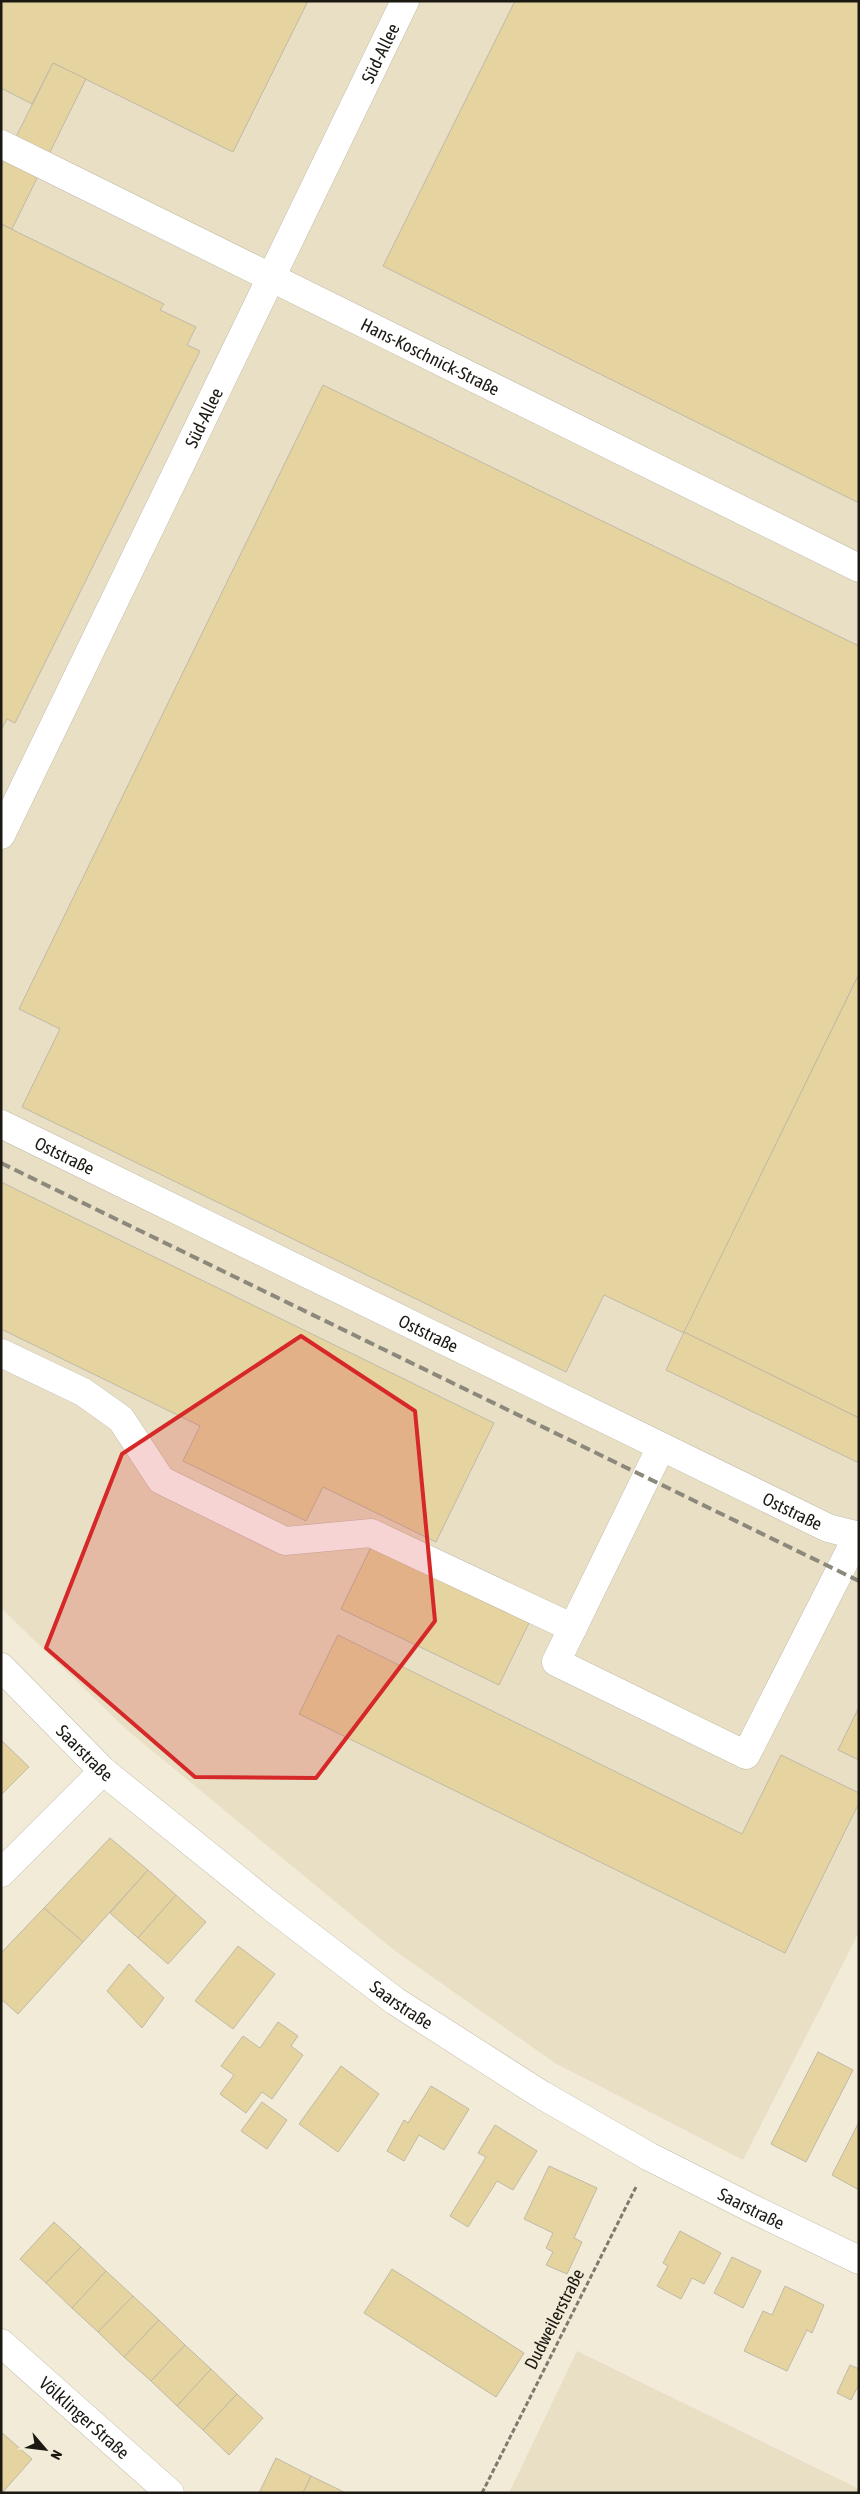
<svg xmlns="http://www.w3.org/2000/svg" width="860" height="2494" viewBox="0 0 860 2494" font-family="'Asap Condensed',sans-serif">
  <style>
    .built { fill: #e8dfc5 }
    .building { fill: #e6d4a0; stroke: #bfb9a7 }
    .lines { fill: none; stroke-linecap: round; stroke-linejoin: round }
    .minor-casing { stroke: #c3bdab; stroke-width: 29 }
    .path { stroke: #7e7a6d; stroke-width: 3; stroke-dasharray: 5 2.5; stroke-linecap: butt }
    .minor { stroke: #fff; stroke-width: 28 }
    .rail { stroke: #8c887b; stroke-width: 4; stroke-dasharray: 10 5; stroke-linecap: butt }
    .marked { fill: #d62828; fill-opacity: 0.2; stroke: #d62828; stroke-width: 4; stroke-linejoin: round }
    .labels { text-anchor: middle; dominant-baseline: central; stroke-width: 5; stroke-linejoin: round; paint-order: stroke }
    .street-label { font-size: 18px; fill: #1b1912; stroke: #f1ebd8 }
  </style>
  <rect width="100%" height="100%" fill="#f1ebd8"/>
  <!-- built -->
  <g class="built">
    <path d="M 1,1 L 859,1 L 859,1932 L 743,2160 L 555,2063 L 394,1950 L 127,1730 L 1,1608 Z"/>
    <path d="M 577,2351 L 859,2489 L 859,2493 L 509,2493 Z"/>
  </g>
  <!-- building -->
  <g class="building">
    <path d="M 1,1 L 308,1 L 233,152 L 53,63 L 32,104 L 1,88 Z"/>
    <path d="M 515,1 L 859,1 L 859,503 L 383,266 Z"/>
    <path d="M 53,63 L 86,79 L 12,229 L 1,224 L 1,167 Z"/>
    <path d="M 1,224 L 164,304 L 160,310 L 196,327 L 187,345 L 200,351 L 15,723 L 7,719 L 1,730 Z"/>
    <path d="M 323,385 L 859,646 L 859,974 L 684,1333 L 604,1295 L 566,1372 L 22,1107 L 60,1029 L 19,1009 Z"/>
    <path d="M 859,974 L 859,1418 L 684,1332 Z"/>
    <path d="M 1,1182 L 494,1423 L 436,1542 L 323,1487 L 306,1521 L 183,1461 L 200,1426 L 1,1329 Z"/>
    <path d="M 684,1332 L 859,1418 L 859,1463 L 666,1370 Z"/>
    <path d="M 371,1547 L 529,1623 L 499,1685 L 341,1609 Z"/>
    <path d="M 338,1635 L 742,1834 L 781,1755 L 859,1793 L 859,1803 L 785,1953 L 299,1714 Z"/>
    <path d="M 859,1707 L 859,1760 L 838,1750 Z"/>
    <path d="M 1,1740 L 29,1767 L 1,1795 Z"/>
    <path d="M 110,1838 L 148,1870 L 83,1942 L 44,1908 Z"/>
    <path d="M 148,1870 L 176,1895 L 138,1938 L 110,1913 Z"/>
    <path d="M 176,1895 L 206,1922 L 168,1964 L 138,1938 Z"/>
    <path d="M 44,1908 L 83,1942 L 18,2014 L 1,1999 L 1,1953 Z"/>
    <path d="M 238,1946 L 275,1974 L 233,2029 L 195,2001 Z"/>
    <path d="M 129,1964 L 164,1998 L 142,2028 L 107,1991 Z"/>
    <path d="M 278,2022 L 298,2036 L 291,2046 L 303,2055 L 272,2099 L 262,2092 L 246,2113 L 220,2094 L 234,2075 L 221,2066 L 243,2036 L 260,2048 Z"/>
    <path d="M 818,2052 L 853,2070 L 806,2162 L 771,2144 Z"/>
    <path d="M 341,2066 L 379,2094 L 338,2152 L 299,2124 Z"/>
    <path d="M 431,2086 L 469,2109 L 444,2150 L 419,2135 L 404,2161 L 387,2151 L 404,2120 L 408,2123 Z"/>
    <path d="M 262,2102 L 287,2120 L 267,2149 L 241,2131 Z"/>
    <path d="M 859,2122 L 859,2190 L 832,2175 Z"/>
    <path d="M 495,2125 L 537,2151 L 513,2190 L 497,2181 L 468,2227 L 450,2216 L 486,2157 L 478,2153 Z"/>
    <path d="M 549,2166 L 597,2188 L 574,2238 L 582,2242 L 567,2274 L 546,2265 L 553,2252 L 546,2248 L 553,2233 L 524,2219 Z"/>
    <path d="M 54,2222 L 81,2247 L 46,2283 L 20,2259 Z"/>
    <path d="M 680,2231 L 721,2253 L 704,2284 L 692,2278 L 681,2299 L 657,2286 L 668,2266 L 663,2263 Z"/>
    <path d="M 81,2247 L 106,2271 L 72,2308 L 46,2283 Z"/>
    <path d="M 732,2257 L 761,2271 L 743,2308 L 714,2293 Z"/>
    <path d="M 392,2269 L 524,2353 L 496,2397 L 364,2313 Z"/>
    <path d="M 106,2271 L 133,2296 L 98,2332 L 72,2308 Z"/>
    <path d="M 785,2286 L 824,2305 L 812,2333 L 807,2330 L 787,2371 L 744,2351 L 763,2311 L 772,2315 Z"/>
    <path d="M 133,2296 L 159,2320 L 124,2357 L 98,2332 Z"/>
    <path d="M 159,2320 L 185,2345 L 151,2381 L 124,2357 Z"/>
    <path d="M 185,2345 L 211,2369 L 177,2406 L 151,2381 Z"/>
    <path d="M 850,2365 L 859,2369 L 859,2384 L 851,2400 L 837,2393 Z"/>
    <path d="M 211,2369 L 237,2394 L 203,2430 L 177,2406 Z"/>
    <path d="M 237,2394 L 263,2418 L 229,2455 L 203,2430 Z"/>
    <path d="M 1,2432 L 32,2459 L 2,2493 L 1,2493 Z"/>
    <path d="M 276,2458 L 311,2476 L 303,2493 L 259,2493 Z"/>
    <path d="M 311,2476 L 346,2493 L 303,2493 Z"/>
  </g>
  <g class="lines">
    <!-- minor casing -->
    <g class="minor-casing">
      <g id="minor">
        <path id="s1" d="M 1,144 L 859,568"/>
        <path id="s2" d="M 1,835 L 405,1"/>
        <path id="s3" d="M 1,1124 L 828,1528 L 859,1536"/>
        <path d="M 1,1353 L 83,1392 L 121,1419 L 161,1480 L 285,1541 L 371,1533 L 573,1628"/>
        <path d="M 661,1447 L 556,1662 L 746,1755 L 858,1535"/>
        <path id="s4" d="M 1,1667 L 103,1771 L 273,1908 L 395,2001 L 542,2095 L 650,2157 L 755,2210 L 859,2260"/>
        <path d="M 1,1873 L 103,1771"/>
        <path id="s5" d="M 1,2343 L 170,2493"/>
      </g>
    </g>
    <!-- path -->
    <path class="path" d="M 482,2493 L 637,2185"/>
    <!-- minor -->
    <use href="#minor" class="minor"/>
    <!-- rail -->
    <path class="rail" d="M 1,1163 L 859,1581"/>
  </g>
  <!-- marked area -->
  <path class="marked" d="M 301,1336 L 415,1411 L 435,1621 L 316,1778 L 195,1777 L 46,1648 L 122,1454 Z"/>
  <g class="labels">
    <!-- street labels -->
    <g class="street-label">
      <text stroke="none"><textPath href="#s2" startOffset="869">Süd-Allee</textPath></text>
      <text stroke="none"><textPath href="#s1" startOffset="479">Hans-Koschnick-Straße</textPath></text>
      <text stroke="none"><textPath href="#s2" startOffset="464">Süd-Allee</textPath></text>
      <text stroke="none"><textPath href="#s3" startOffset="71">Oststraße</textPath></text>
      <text stroke="none"><textPath href="#s3" startOffset="476">Oststraße</textPath></text>
      <text stroke="none"><textPath href="#s3" startOffset="881">Oststraße</textPath></text>
      <text stroke="none"><textPath href="#s4" startOffset="120">Saarstraße</textPath></text>
      <text stroke="none"><textPath href="#s4" startOffset="525">Saarstraße</textPath></text>
      <text stroke="none"><textPath href="#s4" startOffset="930">Saarstraße</textPath></text>
      <text transform="translate(554 2319) rotate(-63)">Dudweilerstraße</text>
      <text stroke="none"><textPath href="#s5" startOffset="112">Völklinger Straße</textPath></text>
    </g>
  </g>
  <!-- border -->
  <rect width="860" height="2494" fill="none" stroke="#1b1912" stroke-width="5"/>
  <!-- north arrow -->
  <g transform="translate(45 2449) rotate(118)" stroke="#f1ebd8" stroke-width="4" paint-order="stroke">
  <path d="M0-4L9 19L0 12L-9 19Z" fill="#1b1912"/>
  <text y="-8" font-size="14" font-weight="bold" text-anchor="middle" fill="#1b1912">N</text>
  </g>
</svg>
